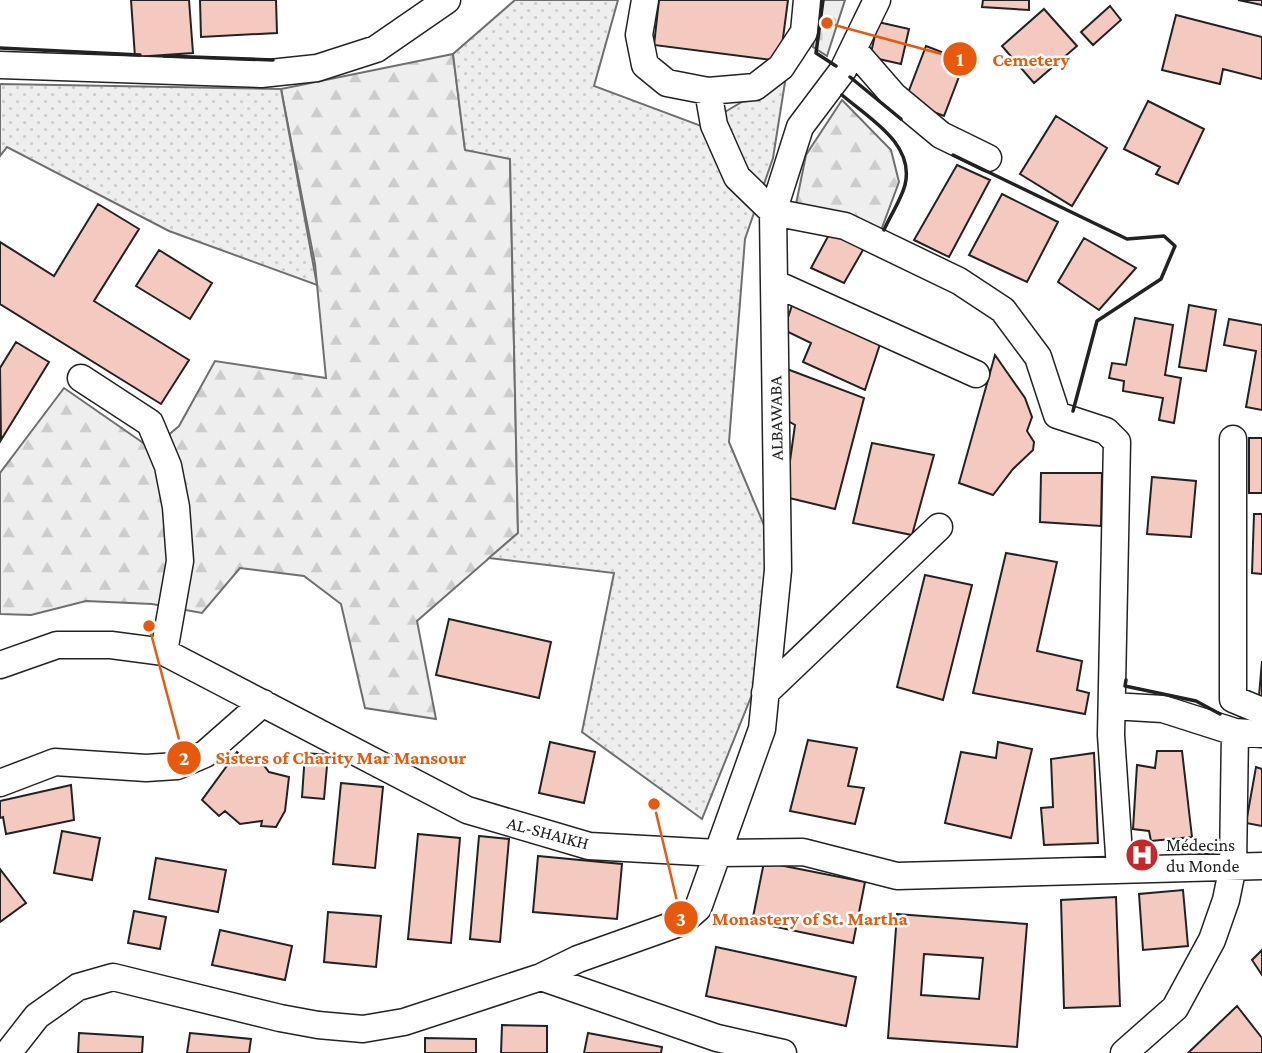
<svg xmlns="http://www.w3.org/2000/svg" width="1262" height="1053" font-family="'Crimson Pro',serif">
<defs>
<pattern id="forest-firs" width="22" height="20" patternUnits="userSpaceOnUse" patternTransform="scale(1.75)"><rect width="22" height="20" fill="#eee"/><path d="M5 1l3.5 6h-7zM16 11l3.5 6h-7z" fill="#ccc"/></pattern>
<pattern id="cemetery-stones" width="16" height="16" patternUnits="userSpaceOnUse" patternTransform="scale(1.75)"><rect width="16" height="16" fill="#eee"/><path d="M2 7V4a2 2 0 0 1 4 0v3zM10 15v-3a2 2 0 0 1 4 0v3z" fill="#ccc"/></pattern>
<pattern id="park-dots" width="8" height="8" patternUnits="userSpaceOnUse" patternTransform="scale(1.75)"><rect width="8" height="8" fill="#eee"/><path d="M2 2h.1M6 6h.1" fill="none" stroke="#ccc" stroke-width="1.8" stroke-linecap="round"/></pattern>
</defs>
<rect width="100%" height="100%" fill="#fff"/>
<path fill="url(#forest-firs)" stroke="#6f6f6f" stroke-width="2" d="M453 54 465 149 510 158 518 533 417 621 436 719 365 708 341 604 304 576 240 568 202 613 152 604 86 601 31 615 0 614V473L64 388 152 449 179 426 215 361 326 378 315 264 281 89Z
M842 100 891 150 899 182 880 233 794 214 806 155Z"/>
<path fill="url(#cemetery-stones)" stroke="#6f6f6f" stroke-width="2" d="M818 0H845L827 56 813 47Z"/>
<path fill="url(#park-dots)" stroke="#6f6f6f" stroke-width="2" d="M515 0H618L594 86 701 126 786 76 773 158 745 239 729 442 766 530 765 618 755 687 702 819 582 732 614 573 489 558 518 533 510 159 465 150 453 54Z
M0 84 281 89 317 285 169 231 7 147 0 156Z"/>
<path fill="#f3c9c0" stroke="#222" stroke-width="2" fill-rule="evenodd" d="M131 0H189L193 53 135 57Z
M200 0H276L277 33 201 37Z
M659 0H788L780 61 654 45Z
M983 0H1029V10L982 7Z
M1238 0H1262V5Z
M1110 6 1121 20 1093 45 1081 32Z
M1044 9 1077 46 1034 83 1002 46Z
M1176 15 1262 37V79L1223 69 1220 84 1162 70Z
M878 22 909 29 901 64 870 57Z
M926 46 965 61 944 116 905 101Z
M1148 101 1204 129 1178 184 1156 174 1160 167 1124 149Z
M1056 116 1107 148 1072 206 1020 174Z
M957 165 990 180 949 257 914 240Z
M1002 194 1058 222 1027 282 969 255Z
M98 204 139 229 94 301 189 360 161 404 0 304V242L54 276Z
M832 229 867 243 844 283 811 268Z
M1084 238 1136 268 1099 310 1058 282Z
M159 250 212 283 190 319 136 286Z
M794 299 882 338 865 390 803 362 811 343 784 330Z
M1189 305 1216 310 1206 371 1179 367Z
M1135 318 1173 325 1165 375 1181 378 1174 423 1159 420 1163 398 1123 391 1124 381 1109 378 1112 363 1126 365Z
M1229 319 1262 325V410L1246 407 1256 351 1224 345Z
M16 342 49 362 1 440 0 368Z
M995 355 1025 398 1032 417 1027 431 1034 442 1033 450 1013 469 993 495 959 483Z
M779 366 864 398 835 509 785 497 795 425 772 412Z
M1249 438H1262V493H1249Z
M872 443 934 455 912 535 853 523Z
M1041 473H1102L1101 526 1040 522Z
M1152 477 1196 481 1191 537 1147 534Z
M1254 514H1262V574L1252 573Z
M1006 553 1057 562 1037 651 1082 661 1077 690 1089 693 1085 714 973 693Z
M925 575 972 585 943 700 897 687Z
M449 619 551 642 539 698 436 675Z
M1262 661V697L1259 696Z
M808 740 857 748 848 786 864 788 855 824 790 811Z
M550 742 595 752 584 803 539 793Z
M998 742 1032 749 1011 838 945 823 961 752 996 758Z
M1157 751H1182L1192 837 1151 841 1149 831 1133 829 1137 765 1155 768Z
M237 752 251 764 259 759 269 772 289 777 285 811 276 827 261 826 262 821 240 824 225 811 219 816 202 800Z
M305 753 328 755 324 799 302 797Z
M1094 753 1098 843 1044 845 1041 808 1053 807 1051 759Z
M1256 767 1262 769V826L1246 823Z
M341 783 383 787 375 868 333 864Z
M71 785 74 820 6 834 3 817 0 818V801Z
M62 831 100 838 92 880 54 873Z
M418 834 460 838 451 943 408 939Z
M479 836 509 839 500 942 470 939Z
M538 856 622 864 617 919 533 912Z
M156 858 226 870 218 912 149 899Z
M764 862 865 882 853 943 752 922Z
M0 869 26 903 0 922Z
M1183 890 1188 946 1143 950 1139 894Z
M1116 897 1120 1006 1064 1008 1061 900Z
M134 911 166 917 160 949 128 943Z
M328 912 381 916 376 967 324 962Z
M897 914 1027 924 1017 1047 888 1038ZM924 954 983 958 979 999 921 995Z
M220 930 292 946 285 980 212 965Z
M716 947 856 977 846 1026 706 996Z
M1262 950V975L1252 960Z
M1237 1006 1262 1038V1053H1188Z
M502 1025 547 1026V1053H501Z
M79 1033 143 1037 142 1053H78Z
M190 1033 251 1039 249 1053H187Z
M588 1033 662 1047 661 1053H584Z
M425 1038 476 1039V1053H425Z"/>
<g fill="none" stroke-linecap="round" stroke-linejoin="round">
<defs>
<path id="minor" d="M645 0 639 35 645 65 667 83 708 91 755 87 781 67 804 32 807 0
M854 50 894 96 941 135 988 158
M0 65 261 74 317 68 376 49 447 0
M708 91 714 125 737 177 773 212 845 226 959 281 1003 310 1038 357 1057 415 1106 431 1117 442 1111 735 1120 869
M774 283 976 374
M81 378 150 423 168 466 176 507 180 561 164 652
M1233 439V699L1262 711
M0 665 57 645H111L164 652 467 810 589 846 717 853 803 852 897 876 1262 866
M765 693 939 527
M1112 706 1163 709 1235 732 1262 734
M0 783 55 762 146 768 177 766 205 754 263 703
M541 977 717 1038 783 1053
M8 1053 37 1016 78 987 113 977 280 1018 318 1025 363 1029 404 1022 541 977 578 959 682 922 698 908 762 729 778 570 773 212 800 127 843 70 877 0
M1124 1053 1175 1008 1212 940 1226 900 1233 866 1235 732"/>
</defs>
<use href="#minor" stroke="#222" stroke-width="29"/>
<use href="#minor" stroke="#fff" stroke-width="26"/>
<path stroke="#222" stroke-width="3.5" d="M823 0 816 53 836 66
M0 48 140 55
M164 56 273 60
M850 77 901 119
M842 95C870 119 915 144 905 185 901 200 890 216 884 230
M953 155 1127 239 1164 236 1175 246 1161 279 1097 321 1073 411
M1126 680 1125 686 1196 701 1220 714"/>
</g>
<defs>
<symbol id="hospital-disc" viewBox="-11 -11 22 22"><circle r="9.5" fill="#c62828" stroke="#fff"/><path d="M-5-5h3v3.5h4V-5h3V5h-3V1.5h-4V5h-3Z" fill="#fff"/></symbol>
</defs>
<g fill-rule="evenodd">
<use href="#hospital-disc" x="1123" y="836" width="38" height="38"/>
</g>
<g text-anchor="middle" stroke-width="5" stroke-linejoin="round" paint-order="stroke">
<g font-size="18" fill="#222" stroke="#fff">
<text transform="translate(776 418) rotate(-91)" y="6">ALBAWABA</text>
<text transform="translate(548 833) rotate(15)" y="6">AL-SHAIKH</text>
</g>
<g font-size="18" fill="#222" stroke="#fff" text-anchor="start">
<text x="1166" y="851">Médecins<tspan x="1166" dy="21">du Monde</tspan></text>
</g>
</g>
<path fill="none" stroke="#e8590c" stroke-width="2.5" d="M827 23L960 59M149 626L184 758M654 804L681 918"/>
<g fill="#e8590c" stroke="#fff" stroke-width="2.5">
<circle cx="827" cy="23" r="7"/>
<circle cx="149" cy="626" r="7"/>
<circle cx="654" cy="804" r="7"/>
<circle cx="960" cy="59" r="18"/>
<circle cx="184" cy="758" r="18"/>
<circle cx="681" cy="918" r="18"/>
</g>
<g font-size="21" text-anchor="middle" font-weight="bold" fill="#fff">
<text x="960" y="66">1</text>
<text x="184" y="765">2</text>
<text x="681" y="926">3</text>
</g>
<g font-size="19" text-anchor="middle" font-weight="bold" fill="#e8590c" stroke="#fff" stroke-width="5" stroke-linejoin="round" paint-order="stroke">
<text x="1031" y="66">Cemetery</text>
<text x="341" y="764">Sisters of Charity Mar Mansour</text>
<text x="810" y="925">Monastery of St. Martha</text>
</g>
</svg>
